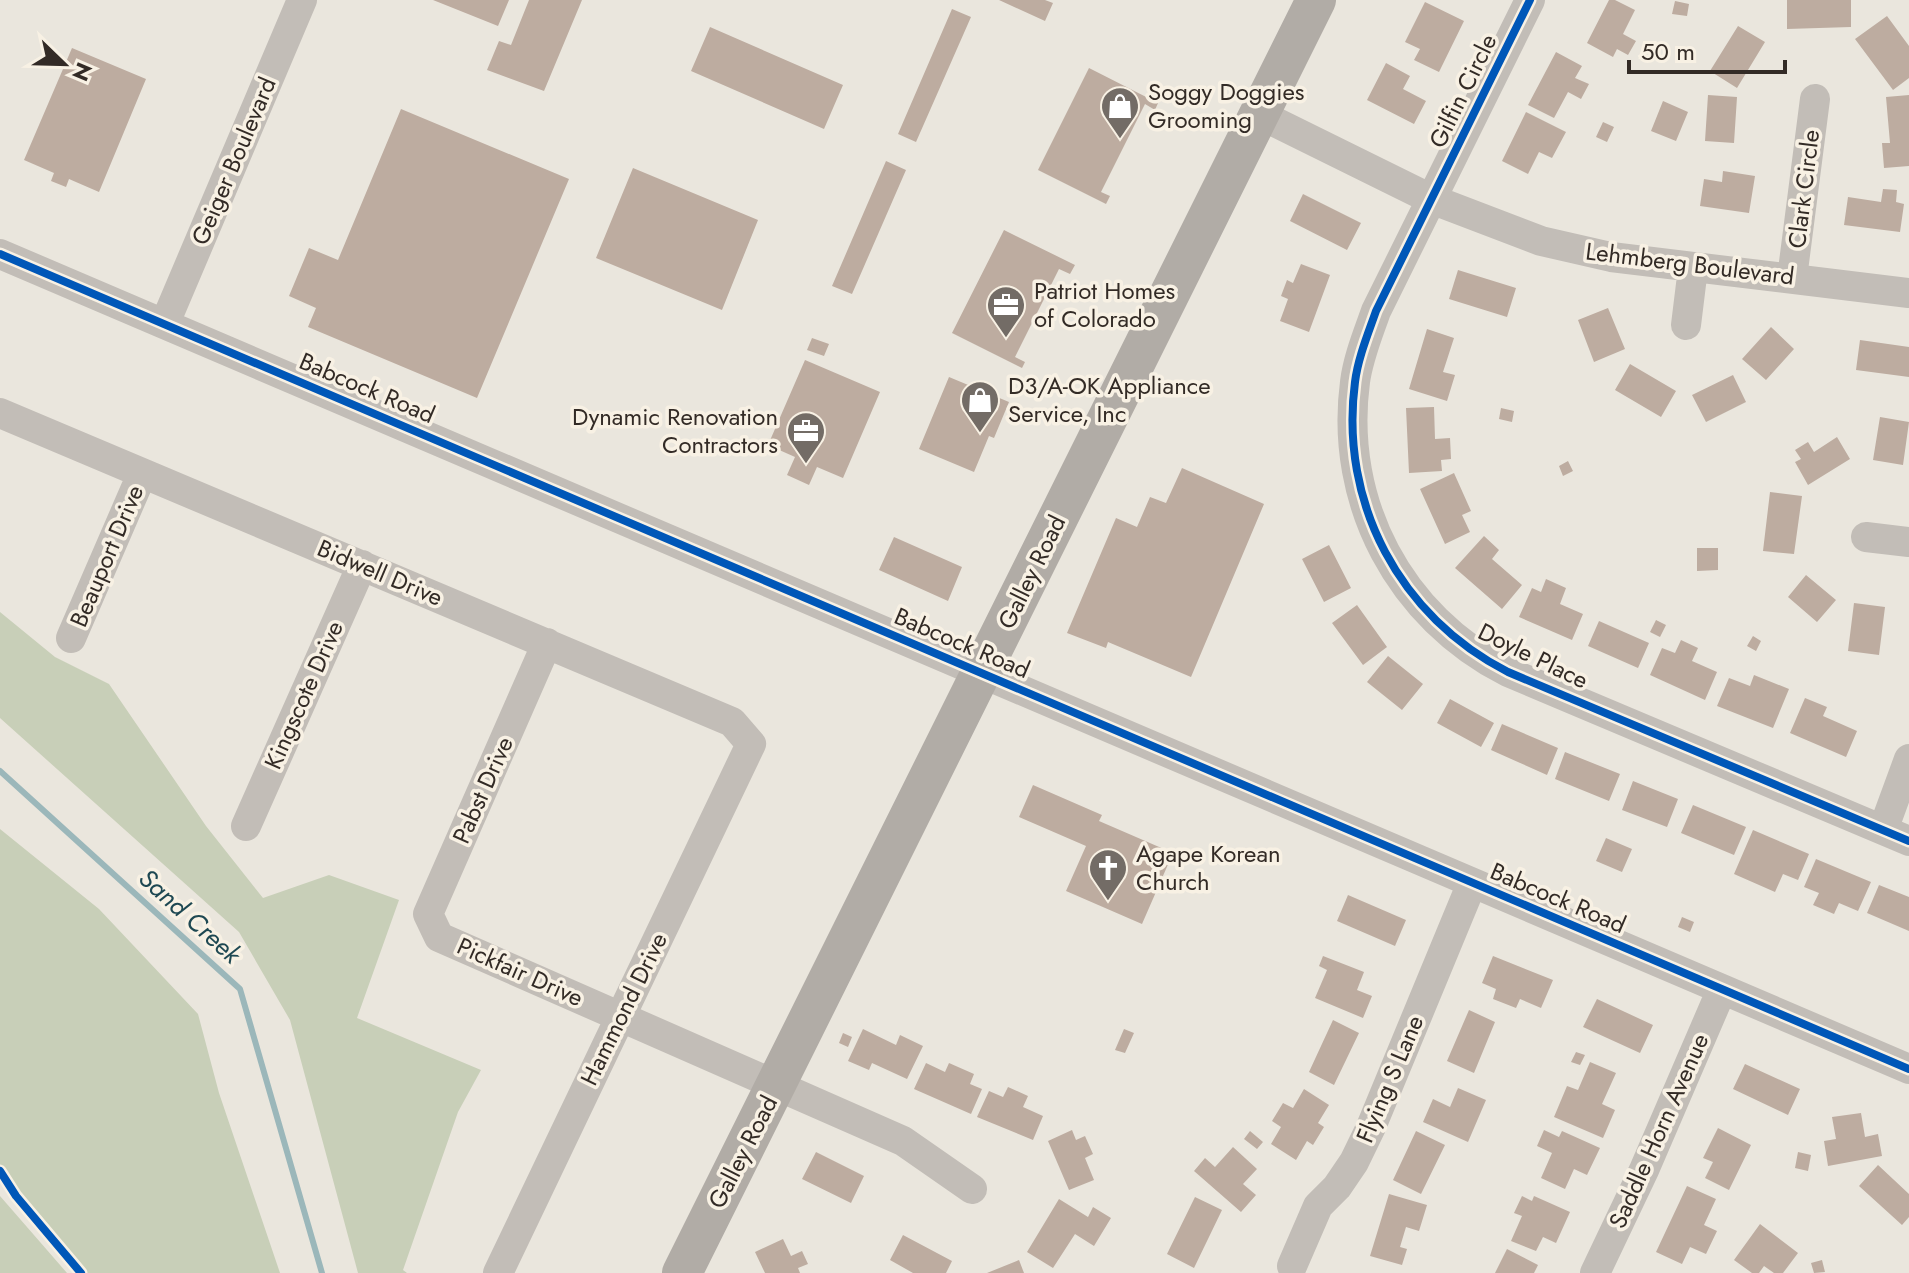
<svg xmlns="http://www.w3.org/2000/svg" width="1909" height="1273" font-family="Jost,sans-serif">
<rect width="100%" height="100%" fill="#eae6dd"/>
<path fill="#c8cfb8" d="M0 612 55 657 109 684 206 826 263 898 329 875 399 900 357 1018 481 1070 458 1112 403 1270 407 1273H358L290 1020 239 932 0 718Z
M0 829 99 909 198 1014 219 1093 280 1273H81L0 1169Z
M0 1196 67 1273H0Z"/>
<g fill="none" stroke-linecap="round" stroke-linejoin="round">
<path stroke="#9bb7ba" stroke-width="6" d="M0 771 240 989 322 1273"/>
</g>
<path fill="#bdaca0" d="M433 0H509L498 26Z
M529 0H582L544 91 487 70 499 41 511 45Z
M999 0H1045L1053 3 1045 21Z
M1609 0H1615L1635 10 1623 34 1636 41 1628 55 1617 49 1613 57 1587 43Z
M1787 0H1851V27L1787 29Z
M1675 1 1689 4 1687 16 1672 14Z
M1425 2 1464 21 1439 72 1414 60 1420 49 1405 42Z
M952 9 971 17 916 142 898 134Z
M1887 16 1909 46V78L1893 90 1855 39Z
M1738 26 1765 42 1737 88 1710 71Z
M710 27 843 85 824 129 691 71Z
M72 48 146 79 99 192 69 179 66 187 51 181 54 173 24 160Z
M1556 52 1582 66 1575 78 1589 84 1581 99 1568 92 1554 118 1528 105Z
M1386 63 1410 76 1403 89 1426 101 1414 124 1367 100Z
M1089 68 1158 103 1155 110 1145 104 1101 192 1110 196 1106 204 1038 170Z
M1708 95 1737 97 1734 143 1705 141Z
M1909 95V166L1884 168 1882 143H1890L1886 97Z
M1663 101 1688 112 1676 141 1651 131Z
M401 109 569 179 477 398 308 327 316 308 289 296 309 248 338 260Z
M1526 112 1566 132 1552 158 1539 152 1528 174 1502 161Z
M1603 122 1614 127 1607 142 1596 137Z
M886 161 906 170 852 294 832 286Z
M633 168 758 220 722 310 596 258Z
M1723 171 1755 176 1749 213 1700 206 1704 179 1722 182Z
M1883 189 1897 190 1896 202 1904 204 1900 232 1844 225 1848 197 1881 202Z
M1303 194 1361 223 1347 250 1290 221Z
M1004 230 1075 265 1070 274 1059 269 1015 357 1025 362 1022 368 952 333Z
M1301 264 1330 275 1309 332 1280 321 1288 299 1281 296 1287 280 1293 283Z
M1458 270 1516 288 1507 317 1449 299Z
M1608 308 1625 349 1594 362 1578 320Z
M1771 327 1794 349 1766 380 1742 359Z
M1427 329 1454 338 1443 372 1455 375 1447 401 1409 389Z
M812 338 829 344 824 356 807 350Z
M1860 340 1909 347V377L1856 370Z
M805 360 880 392 843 478 817 467 809 485 787 475 795 457 768 445Z
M1630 364 1676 391 1661 417 1615 390Z
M1733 375 1746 402 1706 422 1692 395Z
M949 377 1009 402 994 438 989 436 974 472 919 449Z
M1434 407 1435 439 1450 438 1451 459 1441 460 1442 471 1409 473 1406 408Z
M1501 408 1514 411 1512 422 1499 419Z
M1880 417 1909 422 1903 465 1873 460Z
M1837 437 1850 459 1808 485 1795 462 1801 459 1795 450 1808 442 1814 452Z
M1568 461 1573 471 1563 476 1559 466Z
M1182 468 1264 504 1191 677 1108 642 1106 648 1067 633 1116 518 1137 527 1150 497 1166 503Z
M1454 473 1471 511 1462 515 1470 532 1445 544 1420 489Z
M1770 492 1802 496 1794 554 1763 551Z
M1484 536 1499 550 1492 559 1522 585 1502 609 1455 568Z
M894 537 962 567 948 601 879 570Z
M1329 545 1351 588 1324 602 1302 559Z
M1697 548H1718V570L1697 571Z
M1806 575 1836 600 1817 622 1788 597Z
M1546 579 1566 588 1560 604 1583 614 1572 640 1519 617 1532 588 1541 592Z
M1854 603 1885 607 1879 655 1848 651Z
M1357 605 1387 647 1363 665 1332 623Z
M1656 620 1666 625 1660 637 1650 632Z
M1599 621 1649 643 1638 668 1588 646Z
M1753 636 1761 641 1756 651 1747 646Z
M1681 640 1698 648 1692 661 1717 672 1705 700 1650 675 1662 648 1675 653Z
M1388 656 1423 684 1402 710 1367 682Z
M1754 675 1789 689 1773 728 1717 706 1729 678 1750 686Z
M1805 698 1827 707 1823 716 1857 731 1846 757 1790 733Z
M1450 699 1494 723 1481 747 1437 723Z
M1502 724 1558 748 1547 775 1491 750Z
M1565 752 1620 774 1609 801 1555 779Z
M1633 781 1678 799 1667 827 1622 810Z
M1033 785 1102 815 1099 821 1173 853 1142 924 1066 891 1086 846 1019 817Z
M1693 805 1746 827 1734 855 1681 833Z
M1753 830 1809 854 1798 880 1783 874 1775 892 1734 874Z
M1606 838 1632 849 1622 872 1596 861Z
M1816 859 1871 882 1858 911 1839 903 1834 914 1813 905 1819 893 1804 887Z
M1879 885 1909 897V931L1867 913Z
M1348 895 1406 920 1395 946 1337 921Z
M1682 917 1694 922 1690 932 1678 927Z
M1323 956 1364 972 1357 990 1372 996 1363 1018 1315 998 1327 970 1319 966Z
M1493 956 1553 980 1541 1008 1520 999 1516 1008 1493 999 1496 989 1482 983Z
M1597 999 1653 1025 1640 1053 1583 1027Z
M1469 1010 1495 1022 1474 1073 1447 1061Z
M1333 1020 1359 1033 1334 1085 1309 1072Z
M863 1029 896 1045 900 1035 923 1046 907 1079 872 1063 869 1070 848 1061Z
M1124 1029 1134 1033 1125 1053 1115 1050Z
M843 1033 852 1037 848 1047 839 1043Z
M1576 1052 1585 1055 1580 1065 1571 1062Z
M1590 1062 1616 1073 1602 1104 1615 1110 1603 1138 1554 1117 1567 1086 1578 1090Z
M926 1063 945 1072 949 1063 974 1074 970 1084 982 1089 971 1114 914 1089Z
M1745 1064 1800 1089 1788 1115 1733 1089Z
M1008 1087 1028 1096 1023 1107 1043 1116 1033 1140 977 1117 989 1091 1003 1097Z
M1458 1088 1486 1100 1468 1142 1423 1122 1433 1099 1450 1107Z
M1304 1089 1329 1105 1318 1123 1324 1127 1313 1145 1307 1141 1296 1160 1271 1144 1281 1127 1272 1121 1283 1103 1293 1108Z
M1861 1113 1865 1137 1878 1134 1882 1156 1828 1166 1824 1141 1836 1139 1832 1117Z
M1718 1128 1751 1145 1729 1190 1705 1178 1713 1162 1703 1158Z
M1072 1130 1076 1140 1085 1136 1093 1154 1085 1158 1094 1180 1069 1190 1048 1141Z
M1544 1130 1559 1137 1562 1131 1600 1148 1587 1175 1574 1169 1565 1189 1541 1178 1552 1153 1537 1146Z
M1250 1131 1263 1142 1257 1149 1244 1139Z
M1416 1131 1445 1145 1421 1194 1393 1180Z
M1233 1147 1257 1169 1243 1184 1256 1195 1241 1212 1194 1171 1205 1158 1215 1167Z
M816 1152 864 1176 851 1203 802 1179Z
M1798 1152 1811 1155 1808 1171 1795 1168Z
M1878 1165 1909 1194V1217L1902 1225 1859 1186Z
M1687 1186 1716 1199 1704 1225 1717 1231 1706 1254 1690 1247 1682 1264 1656 1252Z
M1389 1194 1427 1205 1419 1231 1406 1227 1400 1247 1407 1249 1402 1265 1370 1256Z
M1522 1196 1532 1201 1534 1196 1570 1212 1556 1243 1543 1237 1536 1251 1511 1241 1522 1216 1514 1213Z
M1195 1197 1222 1210 1194 1268 1167 1254Z
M1059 1199 1088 1217 1093 1207 1111 1218 1094 1246 1075 1234 1053 1268 1027 1252Z
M1760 1224 1798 1253 1783 1273H1774L1764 1266 1759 1273H1752L1734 1260Z
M903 1235 952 1261 946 1273H913L890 1260Z
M783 1239 791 1256 802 1251 808 1264 798 1268 800 1273H765L755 1252Z
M1507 1249 1538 1265 1534 1273H1495Z
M1019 1260 1024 1273H987Z
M1822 1260 1825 1272 1814 1273 1811 1263Z"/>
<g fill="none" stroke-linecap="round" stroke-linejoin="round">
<path stroke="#c2bdb7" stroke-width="30" d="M1530 0 1376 311C1368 334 1358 358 1355 382 1339 503 1400 617 1508 672L1909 841
M1259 114 1431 199 1541 241 1611 257 1909 293
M0 254 1909 1069
M1792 278 1815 99
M165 323 302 0
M1686 325 1693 268
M0 413 732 722 751 744 498 1273
M1866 537 1909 542
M71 638 142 474
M547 643 428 914 439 937 903 1141 972 1189
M246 826 362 565
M1883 830 1909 759
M1292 1266 1318 1206 1337 1187 1354 1162 1371 1127 1472 883
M1595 1273 1644 1170 1722 989"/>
<path stroke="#b1aca6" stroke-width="40" d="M682 1273 1316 0"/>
<defs>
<path id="cycleway" d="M1530 0 1376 311C1368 334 1358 358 1355 382 1339 503 1400 617 1508 672L1909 841
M0 254 1909 1069
M0 1171 16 1196 81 1273"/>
</defs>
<use href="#cycleway" stroke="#f8f1e4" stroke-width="13"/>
<use href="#cycleway" stroke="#0057b8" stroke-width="8"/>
</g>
<defs>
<symbol id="shop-pin" viewBox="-11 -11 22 30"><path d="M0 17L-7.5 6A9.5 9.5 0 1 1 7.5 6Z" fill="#736c66" stroke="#f8f1e4"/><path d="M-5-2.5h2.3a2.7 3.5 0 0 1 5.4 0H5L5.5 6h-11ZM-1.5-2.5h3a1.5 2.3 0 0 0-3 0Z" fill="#fff"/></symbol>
<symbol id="office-pin" viewBox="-11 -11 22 30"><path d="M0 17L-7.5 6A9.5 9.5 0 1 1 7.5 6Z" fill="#736c66" stroke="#f8f1e4"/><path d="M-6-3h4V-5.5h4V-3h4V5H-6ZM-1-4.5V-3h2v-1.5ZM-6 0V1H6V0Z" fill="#fff"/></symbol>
<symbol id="church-pin" viewBox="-11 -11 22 30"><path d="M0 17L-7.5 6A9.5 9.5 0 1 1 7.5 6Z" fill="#736c66" stroke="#f8f1e4"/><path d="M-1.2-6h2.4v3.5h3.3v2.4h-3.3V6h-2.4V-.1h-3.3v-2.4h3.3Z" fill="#fff"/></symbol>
</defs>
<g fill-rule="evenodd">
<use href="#shop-pin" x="1098" y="84" width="44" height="60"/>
<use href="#office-pin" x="984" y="283" width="44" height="60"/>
<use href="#shop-pin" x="958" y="378" width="44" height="60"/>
<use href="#office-pin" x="784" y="409" width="44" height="60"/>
<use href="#church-pin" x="1086" y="846" width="44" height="60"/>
</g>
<g text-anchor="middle" stroke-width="7" stroke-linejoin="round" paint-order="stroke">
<g font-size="24" fill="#332b26" stroke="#f8f1e4">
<text transform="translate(1463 91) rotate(-64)" y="8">Gilfin Circle</text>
<text transform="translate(234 161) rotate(-67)" y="8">Geiger Boulevard</text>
<text transform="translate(1804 189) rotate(-83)" y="8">Clark Circle</text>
<text transform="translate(1690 264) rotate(7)" y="8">Lehmberg Boulevard</text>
<text transform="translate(367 388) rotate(23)" y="8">Babcock Road</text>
<text transform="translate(107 556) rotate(-67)" y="8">Beauport Drive</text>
<text transform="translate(1032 572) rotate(-64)" y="8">Galley Road</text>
<text transform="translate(380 573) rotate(23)" y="8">Bidwell Drive</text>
<text transform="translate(962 643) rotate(23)" y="8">Babcock Road</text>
<text transform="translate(1533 656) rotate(26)" y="8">Doyle Place</text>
<text transform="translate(304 695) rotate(-66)" y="8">Kingscote Drive</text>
<text transform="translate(483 790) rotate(-66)" y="8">Pabst Drive</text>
<text transform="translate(1558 898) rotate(23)" y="8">Babcock Road</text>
<text transform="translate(520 972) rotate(24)" y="8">Pickfair Drive</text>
<text transform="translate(624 1009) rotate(-64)" y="8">Hammond Drive</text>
<text transform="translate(1390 1079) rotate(-67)" y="8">Flying S Lane</text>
<text transform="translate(1659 1131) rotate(-66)" y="8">Saddle Horn Avenue</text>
<text transform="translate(743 1152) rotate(-63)" y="8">Galley Road</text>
</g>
<g font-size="24" fill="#332b26" stroke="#f8f1e4" text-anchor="start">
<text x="1148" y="100">Soggy Doggies<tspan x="1148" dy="28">Grooming</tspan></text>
<text x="1034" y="299">Patriot Homes<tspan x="1034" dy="28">of Colorado</tspan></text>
<text x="1008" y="394">D3/A-OK Appliance<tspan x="1008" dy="28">Service, Inc</tspan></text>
<text x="778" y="425" text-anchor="end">Dynamic Renovation<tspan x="778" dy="28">Contractors</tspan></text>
<text x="1136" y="862">Agape Korean<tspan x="1136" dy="28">Church</tspan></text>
</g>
<g font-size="26" font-style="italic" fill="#1e4852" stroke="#f8f1e4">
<text transform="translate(190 916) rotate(42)" y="9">Sand Creek</text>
</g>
</g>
<g transform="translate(64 64) rotate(113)" stroke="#f8f1e4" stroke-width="6" paint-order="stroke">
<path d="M0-6L14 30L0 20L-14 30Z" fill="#332b26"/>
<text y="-12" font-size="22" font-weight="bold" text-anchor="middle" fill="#332b26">N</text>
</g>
<path d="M1629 60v12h156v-12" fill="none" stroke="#332b26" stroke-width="4"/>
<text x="1641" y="60" font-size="24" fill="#332b26" stroke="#f8f1e4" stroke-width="6" paint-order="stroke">50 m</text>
</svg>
